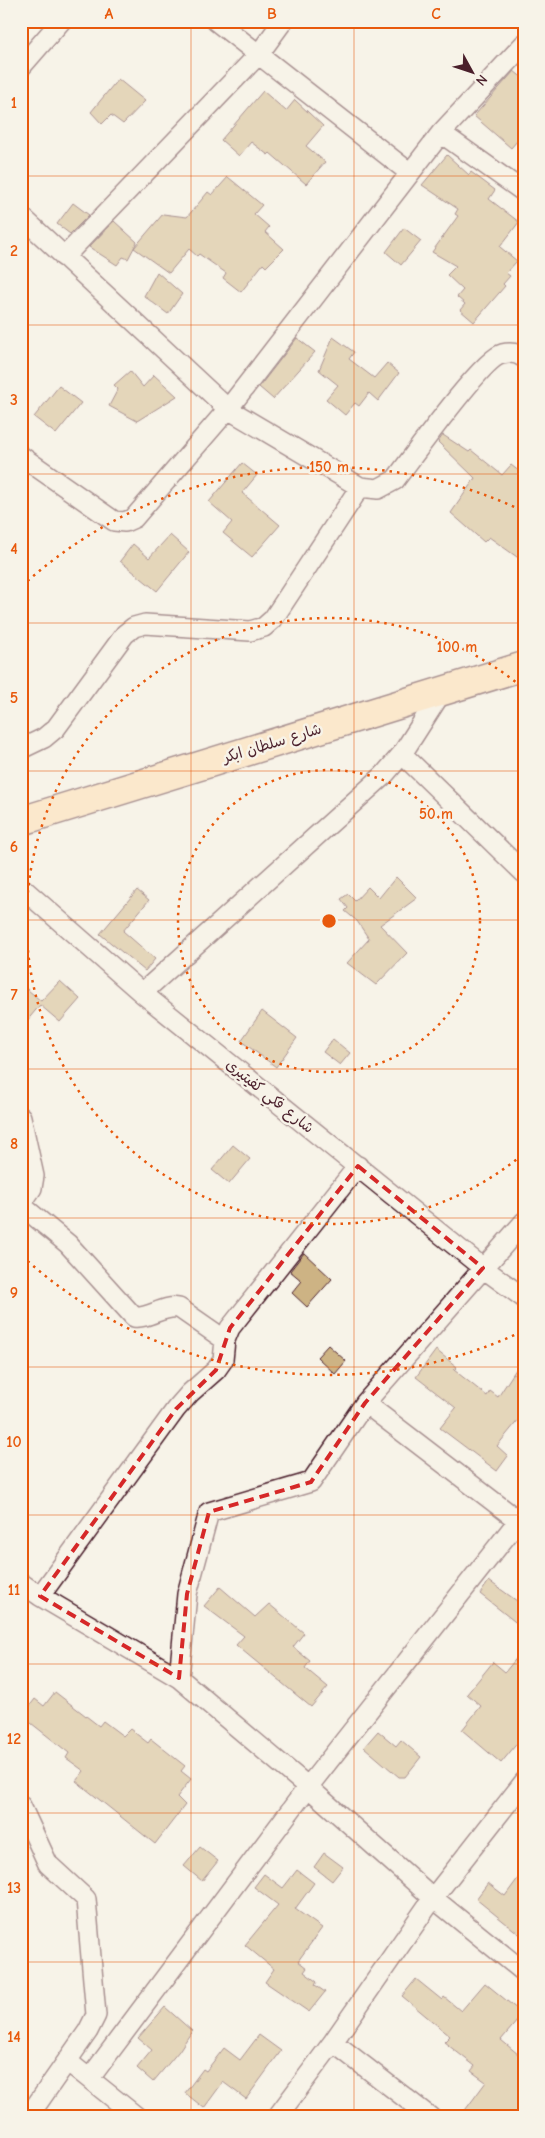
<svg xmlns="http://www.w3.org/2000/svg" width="545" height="2138" font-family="'Comic Neue','Playpen Sans Arabic',sans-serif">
<rect width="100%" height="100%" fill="#f7f3e8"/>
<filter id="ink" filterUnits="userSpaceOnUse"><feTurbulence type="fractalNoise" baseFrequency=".02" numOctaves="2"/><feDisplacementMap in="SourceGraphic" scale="10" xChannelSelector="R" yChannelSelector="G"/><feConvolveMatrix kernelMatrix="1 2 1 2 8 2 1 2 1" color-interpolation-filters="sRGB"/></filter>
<g filter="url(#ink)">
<path fill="#cdb384" stroke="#4a1f2b" d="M514 71 524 79V133L511 148 474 116Z
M118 79 145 101 123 124 111 115 102 124 91 112Z
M263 91 286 111 295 100 323 126 306 146 325 162 306 184 270 153 268 155 251 142 239 156 221 140Z
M447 155 469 175 471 172 495 190 489 199 519 222 500 247 517 261 506 273 510 276 503 284 505 286 474 322 460 310 465 304 457 297 463 290 447 275 456 266 432 252 458 216 455 214 458 209 422 185Z
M228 177 262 205 254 214 269 227 265 232 284 249 266 267 263 264 241 292 223 278 226 273 199 254 197 256 189 249 169 273 134 248 163 214 187 217 208 192 212 195Z
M73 203 89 215 70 234 57 224Z
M114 221 137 242 128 259 123 257 117 265 89 247Z
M404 228 421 241 401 265 386 252Z
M157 272 182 294 168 314 144 296Z
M333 337 354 352 349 359 374 378 387 363 399 373 378 401 369 393 359 406 355 403 345 415 326 399 338 385 319 370Z
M297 338 315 352 273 399 259 387Z
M130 371 143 387 154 375 177 396 137 421 109 406 118 389 114 385Z
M59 386 81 403 56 434 34 417Z
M443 435 469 452 471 450 502 475 511 465 524 475V562L489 537 484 542 451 513 475 478 438 442Z
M242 463 257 475 242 493 280 525 252 557 223 533 232 522 209 502Z
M170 535 189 552 157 591 120 561 133 544 149 558Z
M396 877 417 898 380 925 407 953 376 985 347 963 369 939 357 921 345 911 348 908 341 899 348 894 355 901 368 887 379 898Z
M137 890 149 900 123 931 155 959 145 971 100 934Z
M60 981 80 999 60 1022 40 1005 21 1028V984L41 1001Z
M262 1011 297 1038 276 1067 241 1041Z
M333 1039 350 1053 340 1065 323 1052Z
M233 1145 250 1159 229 1184 212 1170Z
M304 1253 332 1279 307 1307 292 1293 302 1281 290 1271Z
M328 1345 346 1361 335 1374 317 1357Z
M436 1350 457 1367 454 1370 487 1396 490 1391 498 1397 524 1357V1413L497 1446 508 1456 497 1471 440 1428 456 1408 416 1377Z
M489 1581 524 1606V1629L480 1594Z
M220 1587 255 1617 269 1604 304 1633 293 1647 310 1661 305 1668 328 1687 311 1707 236 1645 244 1636 204 1606Z
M524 1649V1735L501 1763 462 1730 481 1706 467 1694 493 1662 505 1672Z
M55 1692 99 1726 103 1721 123 1736 130 1729 148 1743 151 1739 185 1766 181 1771 191 1779 177 1797 185 1805 155 1844 76 1781 84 1771 66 1758 69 1753 22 1716 35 1699 44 1706Z
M378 1731 396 1746 401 1740 421 1757 405 1777H399L364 1747Z
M200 1847 218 1861 202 1881 184 1866Z
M324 1853 343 1867 332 1881 314 1867Z
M297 1870 314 1883 295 1909 322 1928 298 1961 307 1968 304 1972 317 1982 315 1985 325 1992 309 2012 265 1982 274 1969 245 1945 278 1905 254 1887 264 1874 283 1888Z
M524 1870V1938L476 1899 488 1883 505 1896Z
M416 1979 442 2000 444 1997 461 2011 485 1983 523 2014 501 2040 524 2059V2117H460L486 2082 471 2071 475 2066 444 2042 450 2036 402 1996Z
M165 2007 192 2031 179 2051 153 2082 137 2068 152 2050 138 2038Z
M259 2035 281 2051 246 2099 223 2082 204 2108 185 2093 203 2069 206 2071 224 2048 240 2060Z"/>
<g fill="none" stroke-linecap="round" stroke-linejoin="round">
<defs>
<path id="minor" d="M216 21 410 173
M21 67 61 21
M441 133 524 192
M21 216 228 409 360 487 378 489 395 480C411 459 483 358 502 354 510 352 518 353 524 358
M64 257 259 54 283 21
M21 456 114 521 125 522 134 518 228 409 441 133 524 44
M21 749 44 738 56 728 125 634 134 627 145 624 250 631 264 627 273 619 360 487
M402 754 524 873
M21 887 142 993 483 1268 524 1298
M142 993 384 775 402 754 443 690
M21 1117 34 1176 32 1188 21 1204
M21 1205 68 1244 134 1317C149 1319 163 1305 179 1308L225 1340
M365 1403 524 1525
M21 1583 40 1596 179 1678 308 1787 433 1898 524 1972
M40 1596 176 1409 190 1393 216 1370 223 1360 225 1340 230 1328 358 1166
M179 1678 187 1594 209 1512 311 1482 365 1403 524 1222
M21 1806 48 1864 86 1899 96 2015 88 2031 67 2061 137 2117
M333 2042 430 2117
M90 2078 308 1787 518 1521
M28 2117 67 2061
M277 2117 333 2042 433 1898 524 1782"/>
<path id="trunk" d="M21 821 524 666"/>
</defs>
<use href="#minor" stroke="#4a1f2b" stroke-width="22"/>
<use href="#trunk" stroke="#4a1f2b" stroke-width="31"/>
<use href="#minor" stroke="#f7f3e8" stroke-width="19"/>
<use href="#trunk" stroke="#fedbac" stroke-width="28"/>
</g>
</g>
<path d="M0 0H545V2138H0ZM358 1166 483 1268 365 1403 311 1482 209 1512 187 1594 179 1678 40 1596 176 1409 216 1370 230 1328Z" fill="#f7f3e8" fill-opacity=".55" fill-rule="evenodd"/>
<path fill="none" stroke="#d62828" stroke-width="4" stroke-dasharray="10 6" stroke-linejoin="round" d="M358 1166 483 1268 365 1403 311 1482 209 1512 187 1594 179 1678 40 1596 176 1409 216 1370 230 1328Z"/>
<path fill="none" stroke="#e8590c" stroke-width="1" stroke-opacity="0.55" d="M191 21V2117M354 21V2117M21 176H524M21 325H524M21 474H524M21 623H524M21 771H524M21 920H524M21 1069H524M21 1218H524M21 1367H524M21 1515H524M21 1664H524M21 1813H524M21 1962H524"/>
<g fill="none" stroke="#e8590c" stroke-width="2.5" stroke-dasharray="2.5 5">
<circle cx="329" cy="921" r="151"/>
<path d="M522 1155A303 303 0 1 1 522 687"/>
<path d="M521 1332A454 454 0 0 1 22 1256M22 586A454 454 0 0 1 521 510"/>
</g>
<g text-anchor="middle" stroke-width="5" stroke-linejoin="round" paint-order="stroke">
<g font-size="15" fill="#4a1f2b" stroke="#f7f3e8">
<text transform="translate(272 743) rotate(-17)" y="5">شارع سلطان ابكر</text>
<text transform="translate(270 1096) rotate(39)" y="5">شارع فكي كفيتيرى</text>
</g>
</g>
<circle cx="329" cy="921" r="8" fill="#e8590c" stroke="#f7f3e8" stroke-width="2.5"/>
<g font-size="15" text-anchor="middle" font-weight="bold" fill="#e8590c" stroke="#f7f3e8" stroke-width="5" stroke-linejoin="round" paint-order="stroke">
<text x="329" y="472">150 m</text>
<text x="457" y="652">100 m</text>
<text x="436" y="819">50 m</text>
</g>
<rect width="545" height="2138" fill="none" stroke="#f7f3e8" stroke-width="55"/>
<g transform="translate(472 72) rotate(130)" stroke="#f7f3e8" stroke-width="4" paint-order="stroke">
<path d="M0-4L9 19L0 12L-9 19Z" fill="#4a1f2b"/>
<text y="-8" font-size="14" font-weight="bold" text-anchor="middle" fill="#4a1f2b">N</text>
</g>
<rect x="28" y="28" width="490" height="2082" fill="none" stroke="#e8590c" stroke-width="2"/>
<g font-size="16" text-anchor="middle" font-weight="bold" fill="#e8590c">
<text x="109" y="19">A</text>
<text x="272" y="19">B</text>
<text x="436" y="19">C</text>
<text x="14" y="108">1</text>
<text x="14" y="256">2</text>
<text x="14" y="405">3</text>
<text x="14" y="554">4</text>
<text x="14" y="703">5</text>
<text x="14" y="852">6</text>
<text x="14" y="1000">7</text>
<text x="14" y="1149">8</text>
<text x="14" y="1298">9</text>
<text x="14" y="1447">10</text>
<text x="14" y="1595">11</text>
<text x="14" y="1744">12</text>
<text x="14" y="1893">13</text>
<text x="14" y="2042">14</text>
</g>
</svg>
